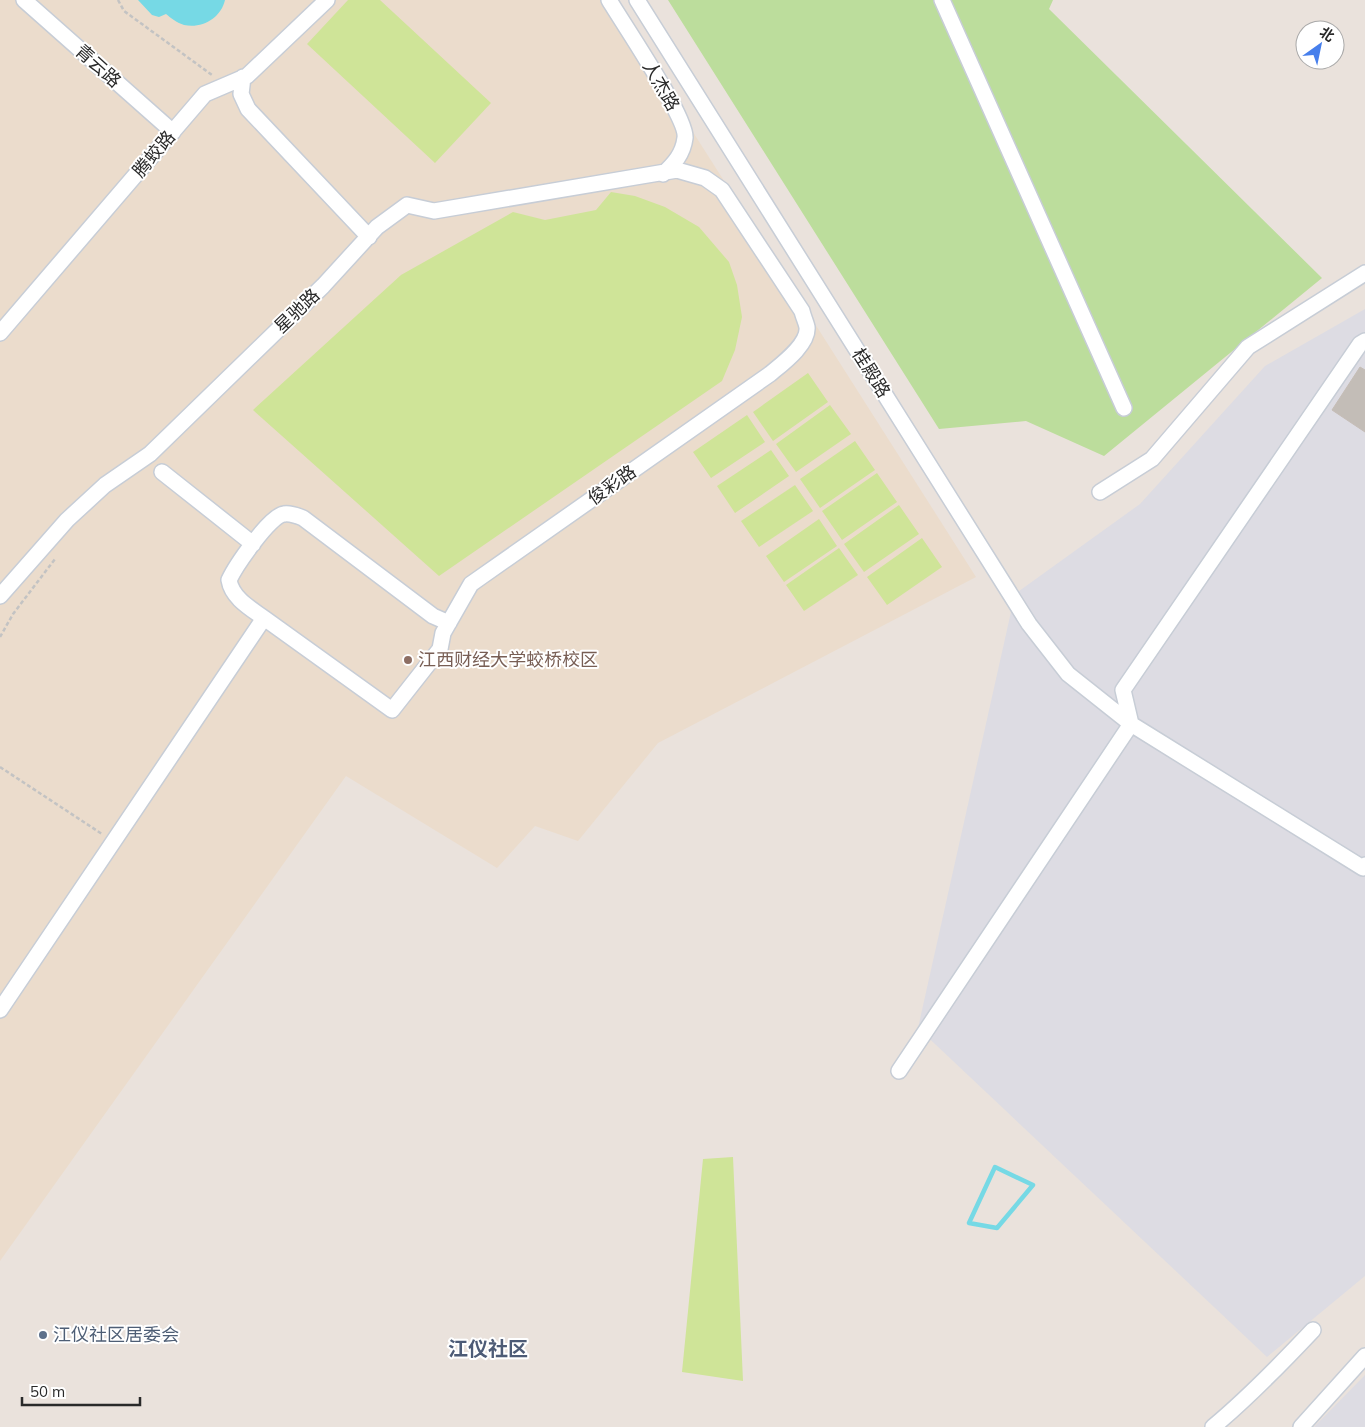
<svg xmlns="http://www.w3.org/2000/svg" width="1365" height="1427" font-family="Mulish,'Noto Sans SC',sans-serif">
<rect width="100%" height="100%" fill="#eae2dc"/>
<path fill="#dddce3" d="M1365 309V1276L1267 1357 918 1028 1015 594 1140 504 1265 366Z
M1365 1375V1427H1314Z"/>
<path fill="#ebdccc" d="M0 0H609L976 577 658 743 578 841 535 826 497 868 346 776 0 1261Z"/>
<path fill="#bcdd9c" d="M668 0H1053L1049 9 1322 278 1104 456 1026 421 939 429Z"/>
<path fill="#cfe498" d="M348 0H380L491 103 435 163 307 44Z
M611 192 635 196 665 207 699 227 729 262 737 285 742 317 735 350 722 381 439 576 253 410 401 275 513 212 545 220 596 210Z
M808 373 828 402 773 441 753 412Z
M830 405 851 434 796 472 776 444Z
M747 415 765 442 711 478 693 452Z
M855 441 875 470 820 508 800 479Z
M771 450 789 476 735 513 717 486Z
M877 473 897 502 842 540 822 511Z
M795 485 813 511 759 547 741 521Z
M899 505 919 534 864 572 844 544Z
M819 519 837 546 784 582 766 556Z
M922 538 942 567 887 605 867 577Z
M839 548 858 575 804 611 786 585Z
M733 1157 743 1381 682 1372 703 1159Z"/>
<path fill="#76d9e5" d="M138 0H225C221 18 202 29 184 25 177 23 171 18 166 14L159 17 152 15Z"/>
<g fill="none" stroke-linecap="round" stroke-linejoin="round">
<path stroke="#76d9e5" stroke-width="4.5" d="M995 1167 1033 1185 997 1228 969 1223Z"/>
</g>
<path fill="#c3bdb7" stroke="#c5bdb6" d="M1360 367 1365 370V432L1332 410Z"/>
<g fill="none" stroke-linecap="round" stroke-linejoin="round">
<defs>
<path id="minor" d="M24 0 173 132
M609 0C622 22 688 119 685 138 683 154 674 164 663 174
M637 0 1029 624 1068 674 1131 724 1363 868 1365 865
M942 0 1124 408
M243 77 241 94 248 109 369 237
M0 333 205 94 247 76 327 0
M162 472 253 544
M1100 492 1152 459 1248 347 1365 273
M0 596 67 520 105 485 150 454 323 286 377 227 407 205 434 211 677 170 705 178 722 190 802 311C803 316 806 322 807 327 809 344 782 364 770 374L471 584 443 633 440 649 392 710 264 618
M0 1010 264 618C250 608 232 598 229 580 235 567 270 515 284 514 290 513 298 516 303 518L433 616 449 623
M899 1071 1131 724 1123 690 1360 344 1365 341
M1213 1427C1249 1397 1281 1364 1313 1330
M1301 1427 1365 1356"/>
</defs>
<use href="#minor" stroke="#c7cdd6" stroke-width="18"/>
<path stroke="#c3c3c3" stroke-width="2.5" stroke-dasharray="4 2.5" stroke-linecap="butt" d="M118 0 124 11 212 75
M0 637 13 614 55 559
M0 767 102 834"/>
<use href="#minor" stroke="#fff" stroke-width="15"/>
</g>
<circle fill="#8d6e63" stroke="#fff" stroke-width="2" cx="408" cy="660" r="5"/>
<circle fill="#5c6f8a" stroke="#fff" stroke-width="2" cx="43" cy="1335" r="5"/>
<g text-anchor="middle" stroke-width="4" stroke-linejoin="round" paint-order="stroke">
<g font-size="18" fill="#292929" stroke="#fff">
<text transform="translate(98 66) rotate(42)" y="6">青云路</text>
<text transform="translate(661 86) rotate(60)" y="6">人杰路</text>
<text transform="translate(154 154) rotate(-50)" y="6">腾蛟路</text>
<text transform="translate(297 311) rotate(-44)" y="6">星驰路</text>
<text transform="translate(871 373) rotate(58)" y="6">桂殿路</text>
<text transform="translate(612 485) rotate(-35)" y="6">俊彩路</text>
</g>
<g font-size="18" fill="#785e54" stroke="#fff" text-anchor="start">
<text x="418" y="666">江西财经大学蛟桥校区</text>
</g>
<g font-size="18" fill="#4e5e75" stroke="#fff" text-anchor="start">
<text x="53" y="1341">江仪社区居委会</text>
</g>
<g font-size="20" font-weight="bold" fill="#4d5b76" stroke="#fff">
<text x="488" y="1356">江仪社区</text>
</g>
</g>
<g transform="translate(1320 45) rotate(33)"><circle r="24" fill="#ffffff" stroke="#a9a9a9"/>
<path d="M0-4L9 19L0 12L-9 19Z" fill="#477fec"/>
<text y="-8" font-size="14" font-weight="bold" text-anchor="middle" fill="#292929">北</text>
</g>
<path d="M22 1397v8h118v-8" fill="none" stroke="#292929" stroke-width="2.5"/>
<text x="30" y="1397" font-size="15" fill="#292929" stroke="#ffffff" stroke-width="4" paint-order="stroke">50 m</text>
</svg>
